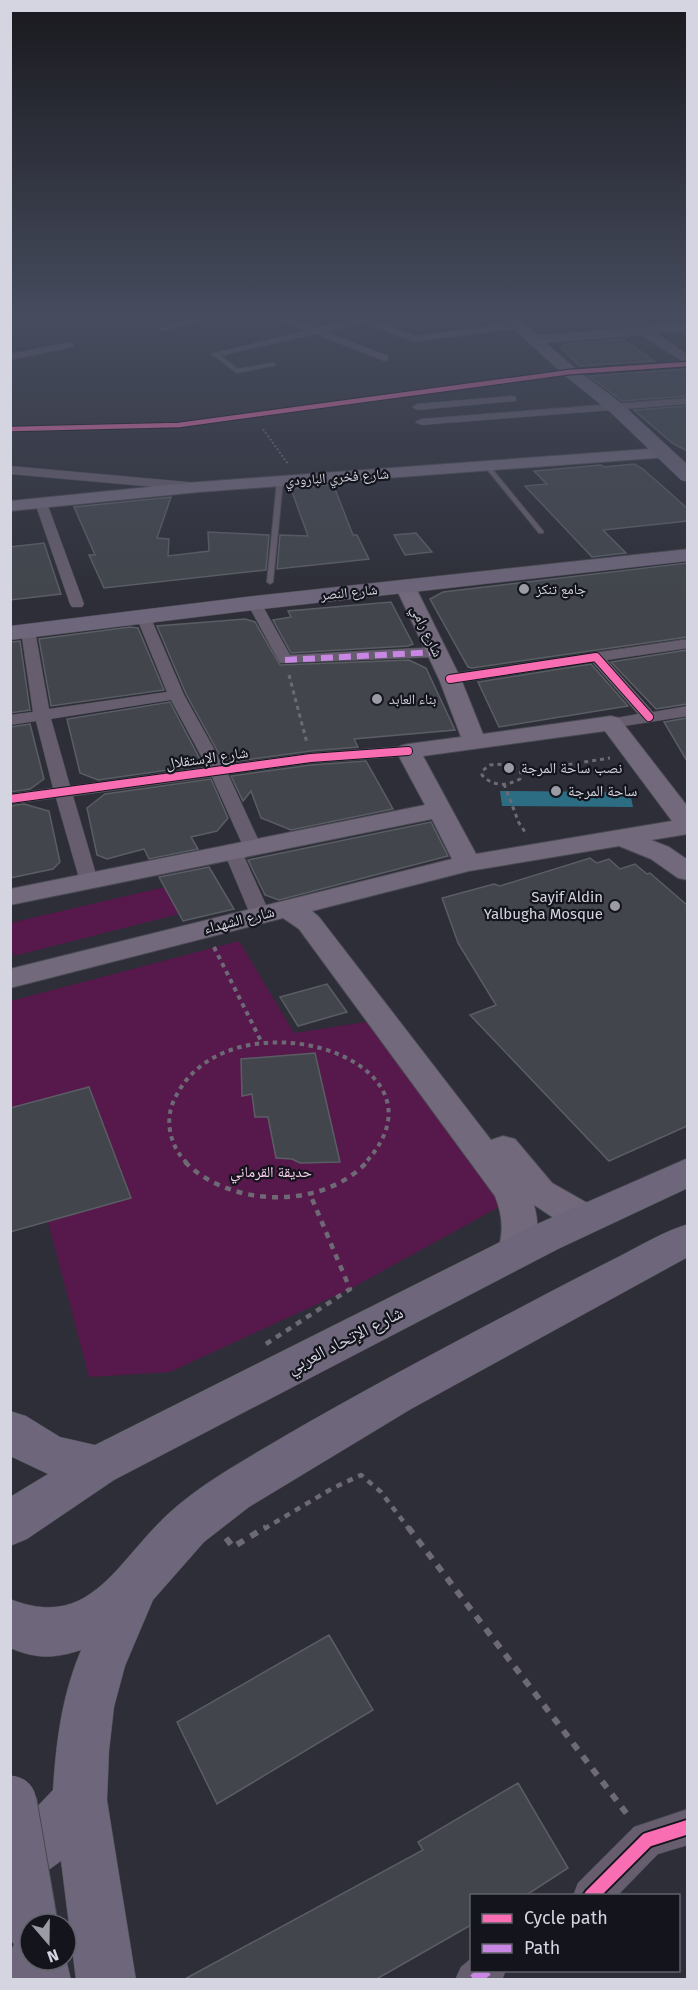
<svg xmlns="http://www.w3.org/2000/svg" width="698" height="1990" font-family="'Fira Sans','Noto Naskh Arabic',sans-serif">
<rect width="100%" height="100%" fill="#2d2e37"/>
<path fill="#57184b" d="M165 887 179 914 14 956 11 949 10 923Z
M239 941 294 1033 366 1022 506 1203 350 1289 170 1372 89 1377 48 1222 131 1197 89 1087 11 1108V1001Z"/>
<path fill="#2d6d83" d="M500 791 630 792 633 807 502 806Z"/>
<path fill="#42464c" stroke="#5a5d64" stroke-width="1.5" d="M623 339 654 361 579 366 561 347 565 344Z
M687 369V396L622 401 589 376Z
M687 406V451L672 443 634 410Z
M634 464 643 469 687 508V521L603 530 626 553 592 557 525 486 547 484 534 471 601 465 604 467Z
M333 484 353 535H357L369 559 277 569 280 535 308 536 291 489Z
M171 497 157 538 169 539 168 556 209 551 208 532 269 535 266 570 104 588 89 555H95L74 507Z
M416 533 432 552 405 555 394 535Z
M44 543 61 594 10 600V547Z
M687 563V637L472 668 468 667 430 599 443 592Z
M391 602 413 644 408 646 291 653 273 620 291 617 288 611Z
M245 619 255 622 280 665 409 660 426 668 455 730 354 739 358 747 311 751 224 763 186 694 157 626Z
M130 627 138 628 164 690 51 706 39 639Z
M20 641 30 710 10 713V642Z
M687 650V704L656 709 611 662Z
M591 664 628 706 499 727 478 682Z
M170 702 203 765 98 780 80 773 67 719Z
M687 718V761L664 722Z
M30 724 44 779 30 789 10 792V727Z
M366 761 393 809 291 830 261 818 251 791 243 801 231 776 311 765Z
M211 779 228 818 217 831 191 837 198 849 149 859 144 849 107 859 97 855 87 808 105 794Z
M24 804 49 811 60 862 53 869 10 878V806Z
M431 822 448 856 279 900 265 895 248 860Z
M590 858 597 863 609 859 620 869 635 864 647 874 650 873 687 905V1126L609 1161 470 1015 496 1005 458 943 442 898 494 884 500 886Z
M209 867 234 909 183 921 159 877Z
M327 984 347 1012 298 1026 280 997Z
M315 1053 340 1162 300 1163 292 1159 276 1158 268 1117H255L252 1094 242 1096 241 1059Z
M89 1087 131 1198 10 1232V1108Z
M329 1635 373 1710 217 1804 177 1722Z
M518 1783 568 1868 525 1896H471V1925L375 1980H183L423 1850 418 1842Z"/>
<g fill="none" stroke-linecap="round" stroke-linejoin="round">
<defs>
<path id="service" d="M213 353H217L238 369 273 363 276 365 237 373 213 355Z
M485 465H489L543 531V533H539L485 467Z
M280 479 283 481 273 582 270 584 267 582 277 481Z"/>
<path id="minor" d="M185 320H204L163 331 158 328Z
M282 320H295L316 328 352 320H374L415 336 516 322 521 325 516 328 414 342 365 323 326 332 388 356V360L384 361 315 334 215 357 210 354 305 331Z
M70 342 73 343V347L10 360V354Z
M688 361V367L570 375 179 428 10 432V426L179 422 570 369Z
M512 396 516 397V401L417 410 412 407 417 404Z
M688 398V404L421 425 415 422 421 419Z
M10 466 199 483 205 487 199 491 10 474Z
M41 499 47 503 84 604 82 607H72L70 604 35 503Z
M254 599 261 603 290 655 437 647 445 652 437 657 280 663 247 603Z
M143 612 150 616 184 695 223 765 311 753 408 746 416 751 408 756 311 763 228 774 262 848 260 852H246L244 848 212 777 73 796 98 881 95 885H81L56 798 10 804V794L53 788 36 721 10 725V715L33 712 21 631 28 627 35 631 49 709 167 692 136 616ZM171 700 207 767 70 786 51 719Z
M688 639V648L607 660 653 712 688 706V716L611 728 605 726 603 723 605 720 638 714 592 662 450 684 442 679 450 674Z
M233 846 240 848 242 852 270 914 267 918H253L250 914 224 852 226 848Z
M688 1809V1845L658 1854 617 1896H573L578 1883 634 1827Z
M472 1958V1970H506L502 1980H455L461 1967Z"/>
<path id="tertiary" d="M688 323V331L656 333 688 355V365L641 335 536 344 530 340 536 336Z"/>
<path id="secondary" d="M663 448 669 449 671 453 669 457 199 492 10 511V501L199 482Z
M405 580 412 582 415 586 461 679 483 734 611 716 619 718 688 807V834L651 840 669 847 688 860V880L678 878 651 859 619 846 469 871 312 911 319 917 491 1140 503 1136 515 1139 552 1183 598 1209 603 1219 598 1229C574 1236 554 1217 534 1205 540 1226 538 1244 528 1263L515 1267 502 1263 497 1253C504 1233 503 1216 495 1196L299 929 283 918 10 988V969L452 859 432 819 10 905V889L425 805 396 751 400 746 408 744 461 737 439 679 395 586 398 582ZM605 731 672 821 476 854 423 756Z"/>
<path id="trunk" d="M504 320H520L576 369 621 403 688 465V482L681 480 609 411 564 375Z
M688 549V561L254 610 10 640V626L254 596Z
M688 1158V1188L558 1249 114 1480 27 1539 10 1546V1497L48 1474 10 1456V1411L26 1416 60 1437 95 1445 530 1227Z
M688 1224V1257L411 1409 249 1507 204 1542 153 1600 125 1666 114 1707 109 1751 107 1800 136 1980H76L61 1861 40 1876 10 1890V1830L29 1815 53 1790C56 1741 62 1695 81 1650 54 1659 36 1659 10 1648V1599C83 1628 110 1575 154 1528 190 1489 238 1464 283 1437 359 1393 436 1352 514 1311 550 1292 586 1273 622 1255 643 1244 665 1231 688 1224Z
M30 1933V1960L66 1959 71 1980H11L10 1953 16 1939Z"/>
</defs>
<use href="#service" stroke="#494a51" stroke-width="2"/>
<use href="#minor" stroke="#494a51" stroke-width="1"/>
<use href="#tertiary" stroke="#494a51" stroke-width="1"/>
<use href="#secondary" stroke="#494a51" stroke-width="2"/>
<use href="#trunk" stroke="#494a51" stroke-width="1"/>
<path stroke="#6e6a75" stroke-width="2" stroke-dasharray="2 2" stroke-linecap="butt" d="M263 429 288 464"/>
<path stroke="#6e6a75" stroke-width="3" stroke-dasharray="4 4" stroke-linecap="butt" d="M289 675 307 743
M505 764 521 772 520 779C507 786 493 787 482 775V771L490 765Z
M521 772 610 758
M504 784 519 823 527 835"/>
<path stroke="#6e6a75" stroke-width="4" stroke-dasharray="4.5 4.5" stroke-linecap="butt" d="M214 947 262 1043
M187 1163C172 1149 165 1125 172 1105 218 985 465 1056 365 1163"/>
<path stroke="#6e6a75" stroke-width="4.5" stroke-dasharray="6 6" stroke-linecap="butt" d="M185 1162C231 1208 322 1210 367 1162
M266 1344 350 1289 310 1194
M264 1529 333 1488 361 1475 381 1492 409 1529"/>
<path stroke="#6e6a75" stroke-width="6" stroke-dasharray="8 8" stroke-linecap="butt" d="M408 1527 630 1818
M226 1538 233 1547 266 1527"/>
<use href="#service" fill="#665e6e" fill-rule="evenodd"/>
<use href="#minor" fill="#665e6e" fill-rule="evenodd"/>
<use href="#tertiary" fill="#665e6e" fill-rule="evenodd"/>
<use href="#secondary" fill="#73697d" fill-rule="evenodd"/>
<use href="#trunk" fill="#6e667a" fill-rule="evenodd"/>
<defs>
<path id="trunk-bridge" d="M10 1802 31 1924"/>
</defs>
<use href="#trunk-bridge" stroke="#494a51" stroke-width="55" stroke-linecap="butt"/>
<use href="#trunk-bridge" stroke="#6e667a" stroke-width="53"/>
<path stroke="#c787e3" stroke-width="6" stroke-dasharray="12 6" stroke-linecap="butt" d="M285 660 437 652"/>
<path stroke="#c787e3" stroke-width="12" stroke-dasharray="24 12" stroke-linecap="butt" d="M474 1980 487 1970"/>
<defs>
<path id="cycleway-far2" d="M10 429 179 425 570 372 688 364"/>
<path id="cycleway-far1" d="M450 679 596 657 649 717
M10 799 311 758 408 751"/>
<path id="cycleway" d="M591 1896 647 1840 688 1827"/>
</defs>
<use href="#cycleway-far2" stroke="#13141c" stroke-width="7"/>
<use href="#cycleway-far1" stroke="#13141c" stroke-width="10"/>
<use href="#cycleway" stroke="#13141c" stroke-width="18"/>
<use href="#cycleway-far2" stroke="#f96db3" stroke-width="4.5"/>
<use href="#cycleway-far1" stroke="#f96db3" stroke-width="8"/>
<use href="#cycleway" stroke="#f96db3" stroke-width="14"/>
</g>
<linearGradient id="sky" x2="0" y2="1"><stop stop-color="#19191e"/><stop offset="0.53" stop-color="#464c5e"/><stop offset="1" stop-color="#464c5e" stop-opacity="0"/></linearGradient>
<rect width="698" height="599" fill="url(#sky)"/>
<g fill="#9a9ba5" stroke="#13141c" stroke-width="2">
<circle cx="524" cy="589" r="6"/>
<circle cx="377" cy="699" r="6"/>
<circle cx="509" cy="768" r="6"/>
<circle cx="556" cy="791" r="6"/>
<circle cx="615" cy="906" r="6"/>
</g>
<g text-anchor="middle" stroke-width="4.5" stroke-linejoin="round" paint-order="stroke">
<g font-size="14" fill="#d4d5e0" stroke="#13141c">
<text transform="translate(337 477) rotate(-4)" y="5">شارع فخري البارودي</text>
<text transform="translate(349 592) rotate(-6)" y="5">شارع النصر</text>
<text transform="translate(427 631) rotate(64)" y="5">شارع رامي</text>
</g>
<g font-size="14" fill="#d4d5e0" stroke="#13141c" text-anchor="start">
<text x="536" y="594">جامع تنكز</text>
<text x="389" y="704">بناء العابد</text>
</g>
<g font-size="15" fill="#d4d5e0" stroke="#13141c">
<text transform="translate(207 758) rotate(-8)" y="5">شارع الإستقلال</text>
<text transform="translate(239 920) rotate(-14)" y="5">شارع الشهداء</text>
</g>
<g font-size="15" fill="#d4d5e0" stroke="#13141c" text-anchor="start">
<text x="521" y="773">نصب ساحة المرجة</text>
<text x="568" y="796">ساحة المرجة</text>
<text x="603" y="902" text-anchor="end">Sayif Aldin<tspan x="603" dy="17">Yalbugha Mosque</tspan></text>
</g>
<g font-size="15" fill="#fccfee" stroke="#13141c">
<text x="271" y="1177">حديقة القرماني</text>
</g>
<g font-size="18" fill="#d4d5e0" stroke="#13141c">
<text transform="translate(345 1340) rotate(-27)" y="6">شارع الإتحاد العربي</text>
</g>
</g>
<rect width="698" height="1990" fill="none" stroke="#d4d5e0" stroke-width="24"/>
<rect x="470" y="1894" width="210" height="78" fill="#13141c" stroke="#60616a" stroke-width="1.5"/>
<rect x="482" y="1914" width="30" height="9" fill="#f96db3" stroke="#60616a" stroke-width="1.5"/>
<text x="524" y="1924" font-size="18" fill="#d4d5e0">Cycle path</text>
<rect x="482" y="1944" width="30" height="9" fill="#c787e3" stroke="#60616a" stroke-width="1.5"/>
<text x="524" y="1954" font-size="18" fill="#d4d5e0">Path</text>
<g transform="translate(48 1942) rotate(160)"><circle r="28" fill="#13141c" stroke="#60616a" stroke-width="1.5"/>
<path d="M0-4.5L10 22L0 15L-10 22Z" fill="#9a9ba5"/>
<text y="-9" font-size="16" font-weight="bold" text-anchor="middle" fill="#d4d5e0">N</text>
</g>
</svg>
